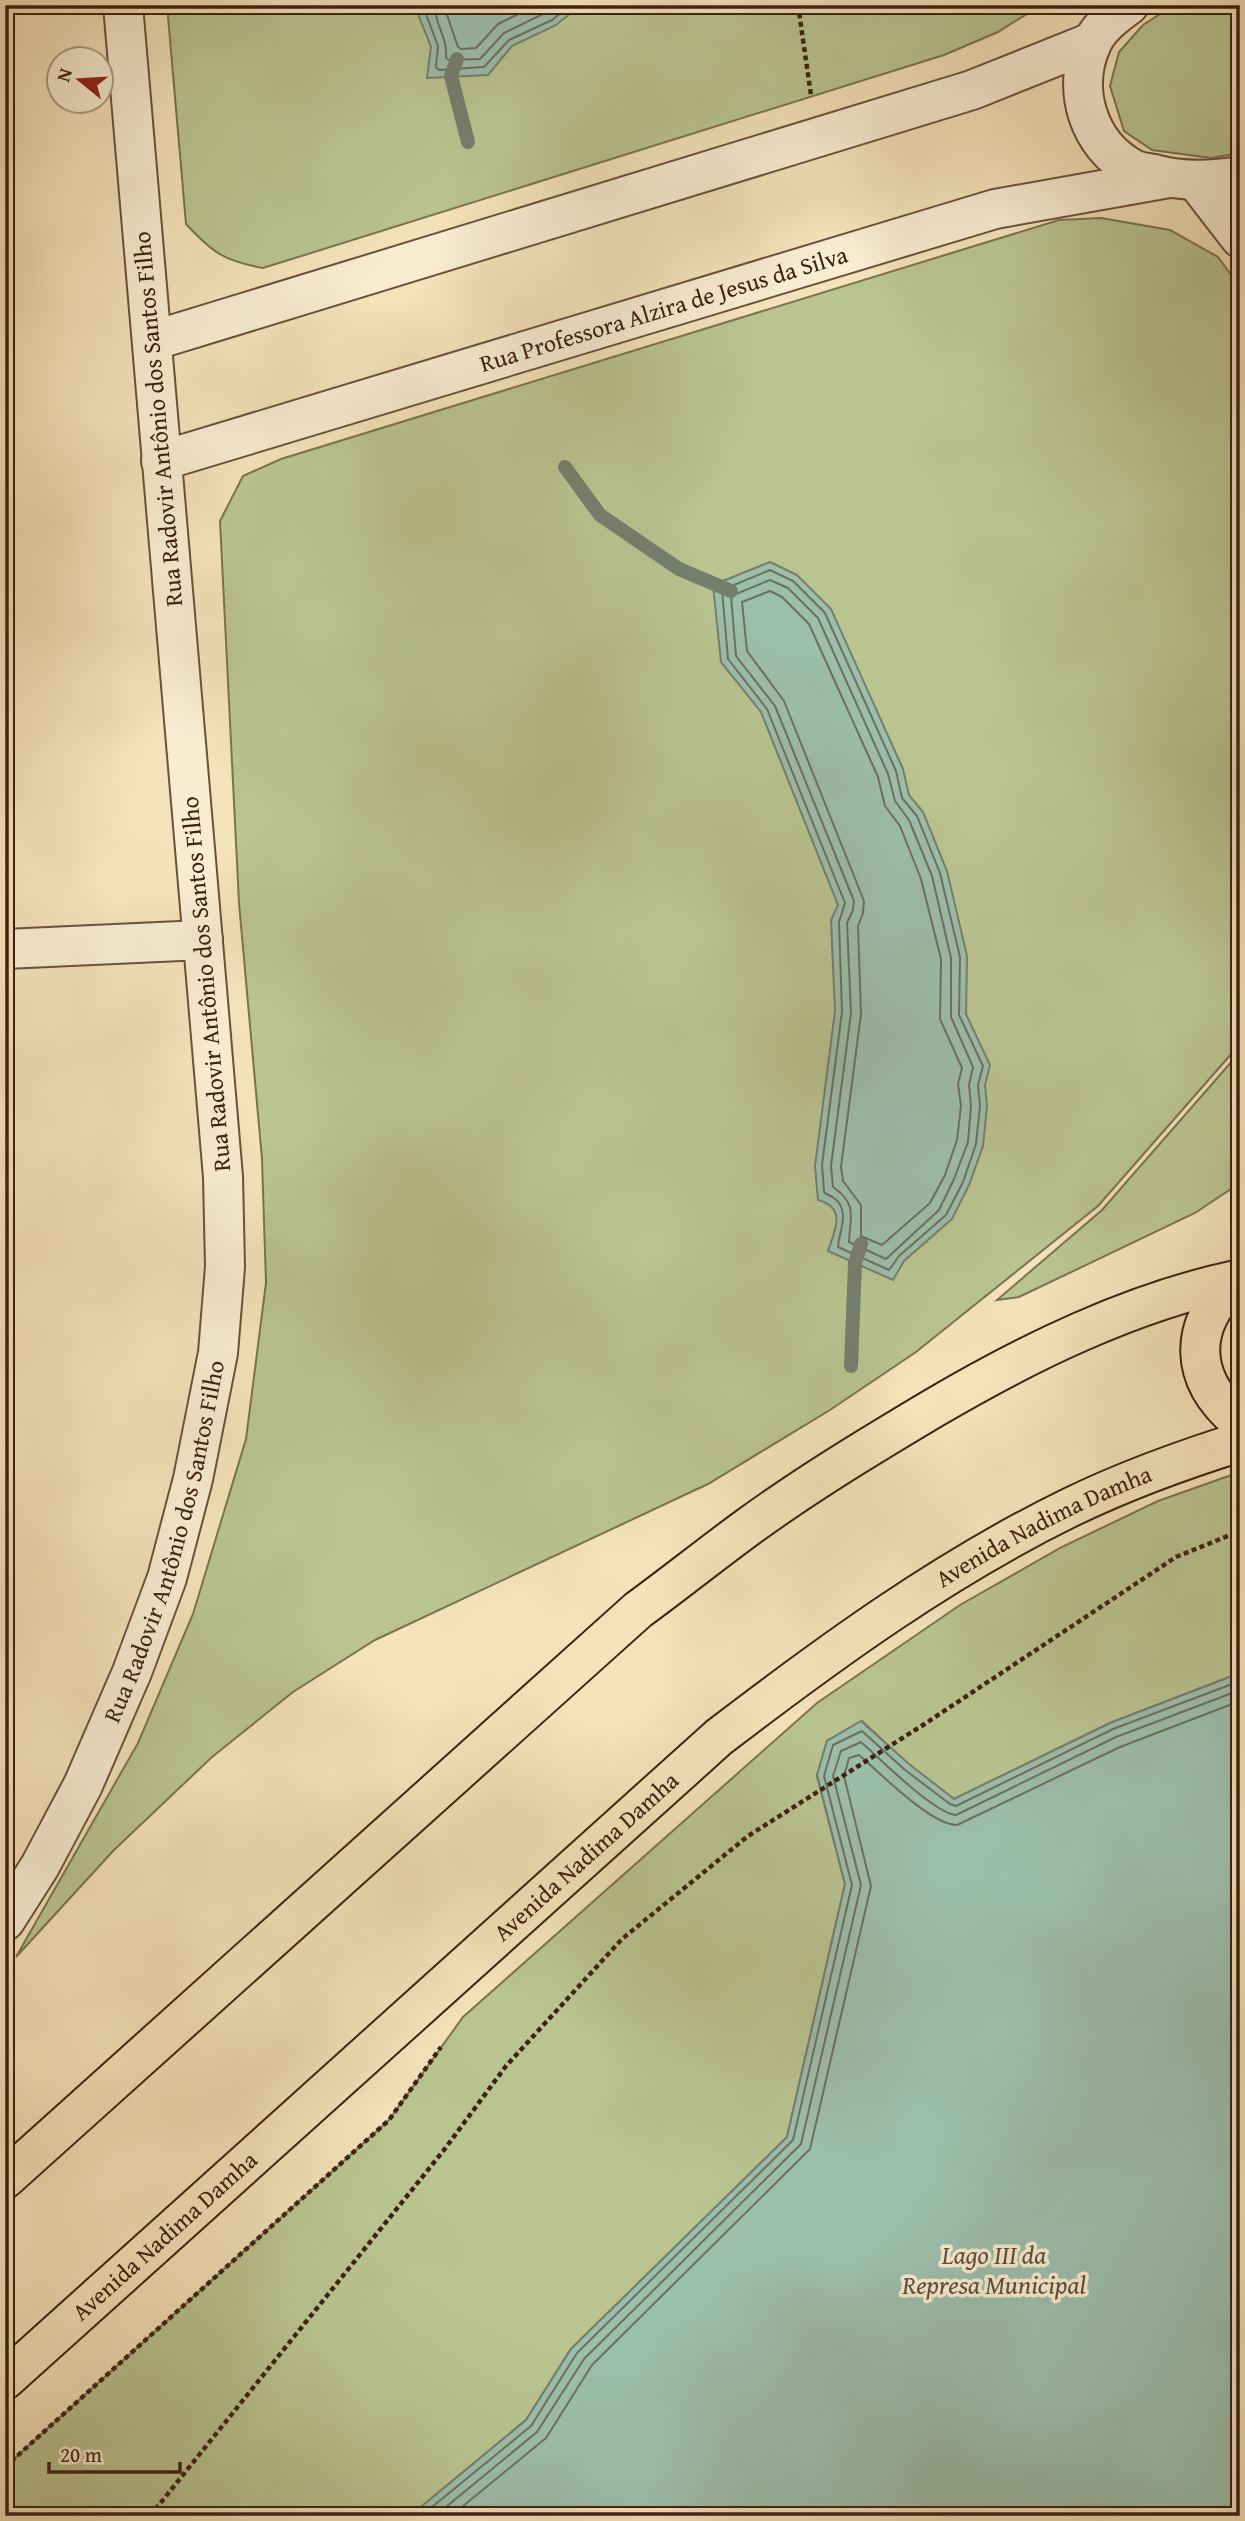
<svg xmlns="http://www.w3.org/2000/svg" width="1245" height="2521" font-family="'Gentium Book Plus',serif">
<rect width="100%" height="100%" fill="#f4e2ba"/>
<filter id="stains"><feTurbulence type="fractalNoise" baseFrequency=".00286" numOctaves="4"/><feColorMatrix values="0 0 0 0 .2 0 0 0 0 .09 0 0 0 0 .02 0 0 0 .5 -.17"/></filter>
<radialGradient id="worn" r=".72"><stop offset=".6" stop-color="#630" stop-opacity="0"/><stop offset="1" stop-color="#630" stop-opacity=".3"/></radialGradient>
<path fill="#b9c491" stroke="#7b7252" stroke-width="2" d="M167 5H1041L998 32 944 55 263 268C224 261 213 253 186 224Z
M1174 5H1240V153L1211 158 1152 150 1124 131 1110 86 1119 52 1143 25Z
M1101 218 1170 230 1218 257 1240 287V1044L1098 1206 916 1352 830 1410 708 1484 375 1640 293 1692 212 1757 113 1851 16 1957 138 1743 193 1614 246 1439 266 1283 262 1159 239 903 220 521 243 476 281 459 1059 220Z
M1240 1052V1183L1195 1213 1019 1297 997 1300 1102 1210Z
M1240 1472V1673L1110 1723 954 1799 909 1765 862 1721 827 1741 817 1776 845 1884 787 2137 571 2349 526 2420 410 2516H5V2467L389 2120 463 2017 817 1703 960 1605 1062 1547 1158 1501Z"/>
<path fill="#9cbeac" stroke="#767f6e" stroke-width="2" d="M420 5H581L556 25 512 46 488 75 427 78 431 47 418 14Z
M770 562 797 575 831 609 903 769 909 795 923 812 947 871 967 956 966 1014 990 1065 985 1085 987 1106 983 1146 969 1185 952 1219 904 1261 893 1280 828 1251C835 1230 847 1208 818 1200L815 1166 835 1011 831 920 838 905 761 712 721 662 713 585Z
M1240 1673V2516H410L526 2420 571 2349 787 2137 845 1884 817 1775 827 1741 861 1721 909 1764 954 1799 1110 1723Z"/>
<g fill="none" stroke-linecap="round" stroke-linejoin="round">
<path stroke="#6c705f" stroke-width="2" d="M426 5V14L438 46 436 67 439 70 484 67 509 40 552 20 570 5
M435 5C434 24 448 37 446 58L449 60 480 59 504 33 547 12 556 5
M446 5V12L458 47 461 49 476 48 498 24 537 5
M770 570 793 581 825 613 896 771 902 798 917 816 940 873 960 957 959 1015 983 1066 978 1085 980 1106 976 1144 963 1182 946 1215 899 1256 889 1270 838 1247C839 1231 851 1211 834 1198 831 1196 827 1195 824 1192L822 1165 842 1012 839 922 845 903 767 709 728 659 722 590Z
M770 580 788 588 818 618 888 774 895 801 909 820 932 876 951 958V1017L973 1067 969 1085 971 1106 968 1142 954 1179 939 1210 886 1259 849 1242C850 1217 858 1204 833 1187L831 1166 851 1013 847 923 853 910 854 901 775 706 736 656 731 596Z
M770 591 782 597 809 624 878 777 885 806 900 826 921 879 941 959 940 1019 962 1068 958 1084 961 1106 957 1140 945 1175 930 1203 882 1245 861 1236V1205L843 1181 841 1167 861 1014 858 926 863 913 864 901 784 701 747 651 742 602Z
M421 2516 531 2426 577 2353 793 2140 852 1885 824 1776 833 1745 862 1731 905 1770 950 1804 956 1806 1113 1729 1240 1681
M435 2516 537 2432 584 2359 801 2144 861 1885 833 1776 841 1751 861 1742C879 1758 934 1813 956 1815L1116 1737 1240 1690
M451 2516 546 2438 592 2365 810 2149 871 1886 844 1776 849 1758 859 1755C880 1773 931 1825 957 1825L1120 1747 1240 1701"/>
<path stroke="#767f6e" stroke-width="14" d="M457 59 451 76 468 142
M565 467 600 515 679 569 731 591
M851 1366 855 1263 861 1244"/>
<defs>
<g id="minor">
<path d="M1129 5C1115 15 1099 27 1092 43 1071 89 1088 145 1133 169 1139 172 1148 173 1154 174 1183 182 1210 181 1240 176"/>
<path d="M1196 181 1240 238"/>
<path d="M152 341 972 90 1092 42"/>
<path id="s1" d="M161 461 995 209 1169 178"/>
<path d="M5 949 203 940"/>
<path id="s2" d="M5 1921 40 1866 83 1785 132 1672 167 1578 193 1479 218 1353 225 1267 223 1177 123 5"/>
</g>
<g id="primary">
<path d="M1237 1280C1187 1325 1188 1379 1240 1422"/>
<path d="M5 2179 638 1610C675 1583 711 1554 748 1527 807 1484 870 1446 932 1409 1027 1353 1131 1302 1240 1279"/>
<path id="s3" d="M5 2380 719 1737C830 1652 944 1569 1071 1507 1125 1481 1182 1460 1240 1442"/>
</g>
</defs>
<use href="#minor" stroke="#6b513c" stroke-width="42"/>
<use href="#primary" stroke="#3d2112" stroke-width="42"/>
<path stroke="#3d2112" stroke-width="4.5" stroke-dasharray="5 3.5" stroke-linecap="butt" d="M798 5 811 95
M5 2467 389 2120 441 2047
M150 2516 444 2150 506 2066 622 1939 748 1836 923 1725 1176 1557 1240 1531"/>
<use href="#minor" stroke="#f8ecd2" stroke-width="38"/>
<use href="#primary" stroke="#f4e2ba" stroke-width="38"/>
</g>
<g text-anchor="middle" stroke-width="7" stroke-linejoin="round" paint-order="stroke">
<g font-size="24" fill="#3d2112" stroke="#f8ecd2">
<text dy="8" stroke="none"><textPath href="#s1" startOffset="525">Rua Professora Alzira de Jesus da Silva</textPath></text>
<text transform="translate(158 419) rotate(-95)" y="8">Rua Radovir Antônio dos Santos Filho</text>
<text transform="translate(206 984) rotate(-95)" y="8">Rua Radovir Antônio dos Santos Filho</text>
<text dy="8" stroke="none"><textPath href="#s3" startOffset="1349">Avenida Nadima Damha</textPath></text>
<text dy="8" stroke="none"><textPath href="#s2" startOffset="415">Rua Radovir Antônio dos Santos Filho</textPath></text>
<text dy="8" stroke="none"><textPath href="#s3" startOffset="782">Avenida Nadima Damha</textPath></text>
<text dy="8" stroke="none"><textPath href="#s3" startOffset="215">Avenida Nadima Damha</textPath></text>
</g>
<g font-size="26" font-style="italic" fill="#5a5040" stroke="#f8ecd2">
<text x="994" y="2264">Lago III da<tspan x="994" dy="30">Represa Municipal</tspan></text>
</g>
</g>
<rect width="1245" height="2521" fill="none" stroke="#f4e2ba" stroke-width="28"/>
<rect x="7" y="7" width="1231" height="2507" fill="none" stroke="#3d2112" stroke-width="3.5"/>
<rect x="14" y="14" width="1217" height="2493" fill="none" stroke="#3d2112" stroke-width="2"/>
<g transform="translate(80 80) rotate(288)"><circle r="33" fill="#f8ecd2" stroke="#ad9b85" stroke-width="2"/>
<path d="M0-5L12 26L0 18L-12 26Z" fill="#8f2418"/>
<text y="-10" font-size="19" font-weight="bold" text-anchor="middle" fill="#3d2112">N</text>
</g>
<path d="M49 2462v10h131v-10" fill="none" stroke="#3d2112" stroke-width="3.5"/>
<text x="60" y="2462" font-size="21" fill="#3d2112" stroke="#f8ecd2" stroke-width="5" paint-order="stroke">20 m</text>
<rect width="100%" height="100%" filter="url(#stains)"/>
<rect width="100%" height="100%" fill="url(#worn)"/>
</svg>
